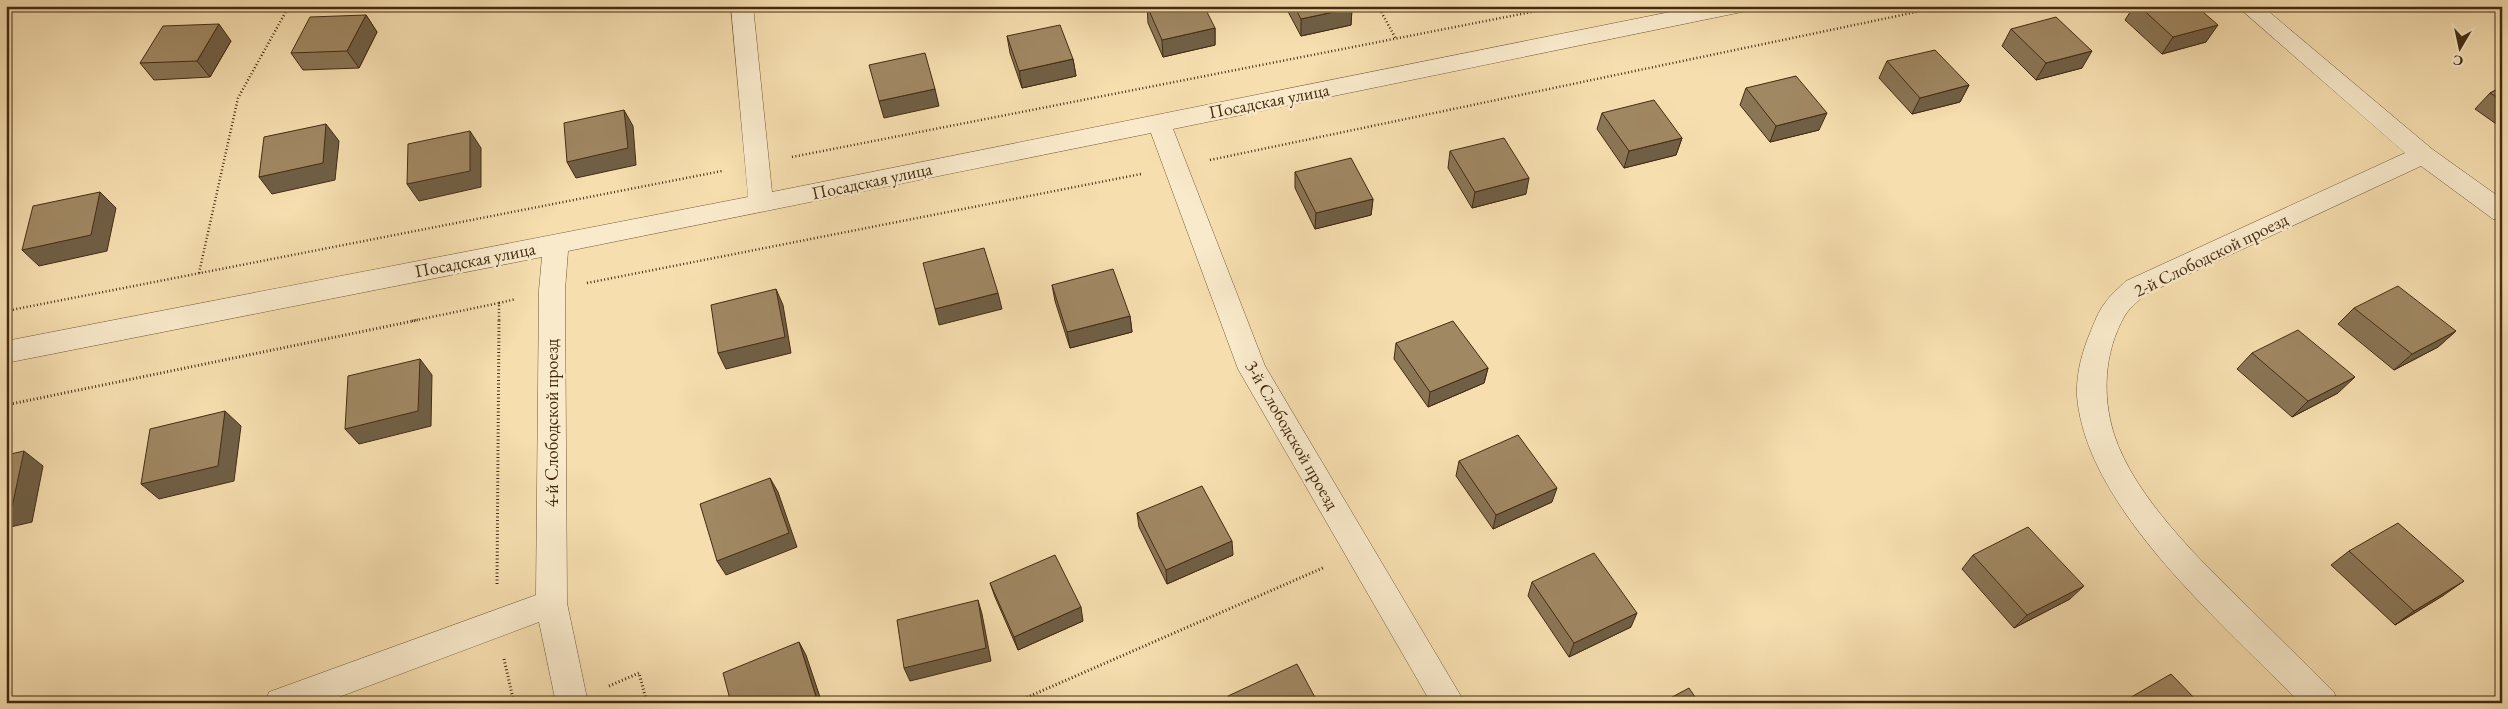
<svg xmlns="http://www.w3.org/2000/svg" width="2508" height="709" font-family="'EB Garamond',serif">
<rect width="100%" height="100%" fill="#f6deaf"/>
<filter id="stains"><feTurbulence type="fractalNoise" baseFrequency=".004" numOctaves="4"/><feColorMatrix values="0 0 0 0 .2 0 0 0 0 .09 0 0 0 0 .02 0 0 0 .5 -.17"/></filter>
<radialGradient id="worn" r=".72"><stop offset=".6" stop-color="#630" stop-opacity="0"/><stop offset="1" stop-color="#630" stop-opacity=".3"/></radialGradient>
<g fill="none" stroke-linecap="round" stroke-linejoin="round">
<defs>
<path id="minor" d="M731 6H753L772 192 1700 6H1748L1745 11 1737 13 1173 129 1265 366 1465 703H1431L1238 369 1151 133 568 251 565 290 567 603 588 703H556L539 622 323 703H265L269 692 536 595 539 290 542 257 6 363V341L748 197Z
M2237 6H2262L2432 149 2502 199V221L2493 219 2421 166 2144 295C2138 302 2128 309 2124 317 2104 353 2102 396 2114 434 2134 497 2201 561 2248 607 2276 635 2305 663 2334 692L2338 703H2300C2225 625 2086 509 2077 396 2076 374 2082 352 2090 333 2094 323 2098 312 2105 303 2111 294 2119 288 2126 281L2405 153Z"/>
</defs>
<use href="#minor" stroke="#705838" stroke-width="1"/>
<path stroke="#432b11" stroke-width="2.5" stroke-dasharray="1 2.5" stroke-linecap="butt" d="M1378 6 1396 39
M792 157 1562 6
M1210 160 1945 6
M199 273 238 98 289 6
M587 283 1141 174
M499 303 516 299
M6 311 722 171
M412 321 499 303V321"/>
<path stroke="#432b11" stroke-width="3" stroke-dasharray="1 2.5" stroke-linecap="butt" d="M6 405 418 320
M497 584 499 320
M504 659 514 703
M609 686 639 673 647 703
M1014 703 1325 567"/>
<use href="#minor" fill="#f9eacb" fill-rule="evenodd"/>
</g>
<path fill="#8a7555" stroke="#432b11" d="M1147 6 1215 28V45L1163 57 1148 23Z
M1285 6H1351L1352 8 1351 25 1301 36Z
M2134 6H2196L2206 42 2162 54 2125 20Z
M366 15 377 32 359 68 303 70 291 53Z
M2011 29 2082 68 2036 80 2002 46Z
M1007 36 1073 59 1076 76 1022 88 1010 53Z
M231 41 210 77 154 80 140 63Z
M1887 61 1969 85 1960 102 1912 114 1879 78Z
M2502 87V128L2475 109 2490 93Z
M1746 88 1819 130 1770 142 1740 105Z
M1602 113 1682 138 1676 155 1624 168 1597 129Z
M1450 151 1526 194 1472 208 1448 168Z
M1295 172 1373 199 1371 215 1315 229 1295 188Z
M1052 285 1130 316 1132 332 1070 348 1055 301Z
M2354 308 2456 331 2438 347 2394 370 2338 324Z
M1396 343 1488 368 1484 383 1428 407 1394 359Z
M2252 353 2338 393 2292 417 2237 369Z
M1459 461 1552 502 1493 529 1456 476Z
M1137 513 1233 555 1167 584 1139 527Z
M2349 551 2444 595 2395 625 2331 565Z
M1973 555 2070 599 2014 628 1962 569Z
M1532 582 1631 627 1569 657 1528 596Z
M990 583 1083 621 1018 650 995 597Z"/>
<path fill="#705f45" stroke="#432b11" d="M1352 8 1351 25 1301 36V19Z
M366 15 377 32 359 68 347 51Z
M219 24 231 41 210 77 197 61Z
M2218 25 2206 42 2162 54 2173 37Z
M1215 28V45L1163 57 1162 40Z
M2092 51 2082 68 2036 80 2046 63Z
M1073 59 1076 76 1022 88 1019 71Z
M1969 85 1960 102 1912 114 1920 98Z
M935 89 939 106 884 118 879 101Z
M624 110 633 126 636 165 576 178 567 162Z
M1827 113 1819 130 1770 142 1776 126Z
M326 124 339 141 335 180 272 194 259 177Z
M470 131 481 148V187L419 201 407 184Z
M1682 138 1676 155 1624 168 1629 151Z
M1529 178 1526 194 1472 208 1475 192Z
M100 192 116 208 107 251 39 266 22 250Z
M1373 199 1371 215 1315 229 1316 213Z
M776 289 783 305 791 353 726 369 718 353Z
M998 293 1002 309 939 325 935 309Z
M1130 316 1132 332 1070 348 1067 332Z
M2456 331 2438 347 2394 370 2412 354Z
M420 359 432 375 431 426 359 444 345 429Z
M1488 368 1484 383 1428 407 1430 392Z
M2355 377 2338 393 2292 417 2308 401Z
M225 411 241 426 234 481 159 499 141 484Z
M24 451 43 466 32 522 6 528V509Z
M770 478 778 492 797 547 726 575 717 561Z
M1557 488 1552 502 1493 529 1496 515Z
M1232 541 1233 555 1167 584 1166 570Z
M2464 581 2444 595 2395 625 2414 611Z
M2084 586 2070 599 2014 628 2027 615Z
M978 600 982 614 991 661 910 681 904 668Z
M1081 607 1083 621 1018 650 1014 637Z
M1637 613 1631 627 1569 657 1574 643Z
M799 642 806 655 822 703H818Z"/>
<path fill="#a08863" stroke="#432b11" d="M1147 6H1204L1215 28 1162 40Z
M1294 6H1351L1352 8 1301 19Z
M2139 6H2196L2218 25 2173 37Z
M366 15 347 51 291 53 310 17Z
M2056 17 2092 51 2046 63 2011 29Z
M219 24 197 61 140 63 163 26Z
M1060 25 1073 59 1019 71 1007 36Z
M1935 50 1969 85 1920 98 1887 61Z
M925 53 935 89 879 101 869 65Z
M1796 76 1827 113 1776 126 1746 88Z
M2502 87V100L2490 93Z
M1654 100 1682 138 1629 151 1602 113Z
M624 110 628 148 567 162 564 123Z
M326 124 323 163 259 177 264 137Z
M470 131V171L407 184 408 144Z
M1504 138 1529 178 1475 192 1450 151Z
M1351 158 1373 199 1316 213 1295 172Z
M100 192 91 235 22 250 33 206Z
M984 248 998 293 935 309 923 263Z
M1113 269 1130 316 1067 332 1052 285Z
M2398 286 2456 331 2412 354 2354 308Z
M776 289 785 337 718 353 711 305Z
M1453 321 1488 368 1430 392 1396 343Z
M2298 330 2355 377 2308 401 2252 353Z
M420 359 418 411 345 429 348 376Z
M225 411 218 466 141 484 150 429Z
M1518 435 1557 488 1496 515 1459 461Z
M24 451 12 507 6 509V455Z
M770 478 789 533 717 561 700 504Z
M1202 486 1232 541 1166 570 1137 513Z
M2398 523 2464 581 2414 611 2349 551Z
M2028 527 2084 586 2027 615 1973 555Z
M1594 553 1637 613 1574 643 1532 582Z
M1055 555 1081 607 1014 637 990 583Z
M978 600 986 648 904 668 897 620Z
M799 642 818 703H731L723 673Z
M1297 664 1318 703H1231L1228 696Z
M2171 674 2199 703H2121Z
M1689 688 1699 703H1661Z"/>
<g text-anchor="middle" stroke-width="5" stroke-linejoin="round" paint-order="stroke">
<g font-size="18" fill="#432b11" stroke="#f9eacb">
<text transform="translate(1269 101) rotate(-11)" y="6">Посадская улица</text>
<text transform="translate(872 181) rotate(-12)" y="6">Посадская улица</text>
<text transform="translate(2211 255) rotate(-26)" y="6">2-й Слободской проезд</text>
<text transform="translate(475 260) rotate(-11)" y="6">Посадская улица</text>
<text transform="translate(552 423) rotate(-90)" y="6">4-й Слободской проезд</text>
<text transform="translate(1292 435) rotate(60)" y="6">3-й Слободской проезд</text>
</g>
</g>
<rect width="2508" height="709" fill="none" stroke="#f6deaf" stroke-width="25"/>
<rect x="8" y="8" width="2493" height="694" fill="none" stroke="#432b11" stroke-width="2.5"/>
<rect x="12" y="12" width="2483" height="684" fill="none" stroke="#432b11"/>
<g transform="translate(2460 48) rotate(189)" stroke="#f9eacb" stroke-width="4" paint-order="stroke">
<path d="M0-4L9 19L0 12L-9 19Z" fill="#432b11"/>
<text y="-8" font-size="14" font-weight="bold" text-anchor="middle" fill="#432b11">С</text>
</g>
<rect width="100%" height="100%" filter="url(#stains)"/>
<rect width="100%" height="100%" fill="url(#worn)"/>
</svg>
